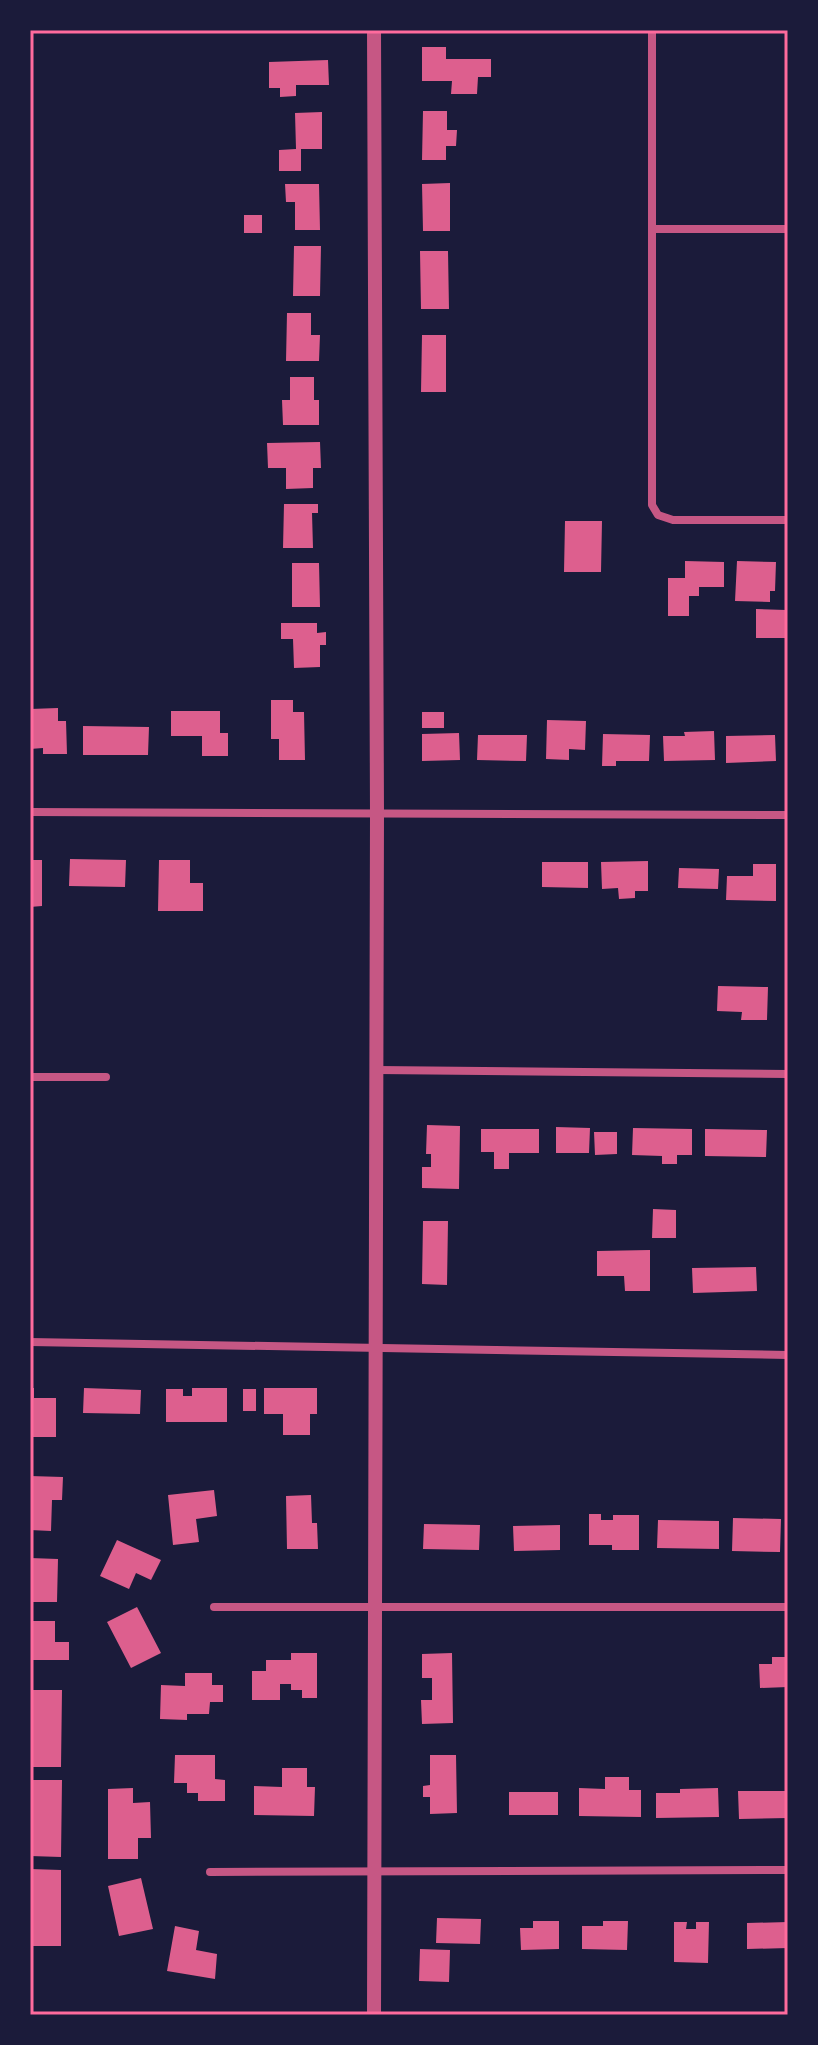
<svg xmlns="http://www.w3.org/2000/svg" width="818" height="2045" font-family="Overpass,sans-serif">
<rect width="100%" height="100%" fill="#1b1b3a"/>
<path fill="#dd5f8e" d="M422 47H446V59H491V77H478L477 94H451L452 81H422Z
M328 60 329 85H296V96L280 97V88H269V62Z
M423 111H447V130H457L456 146H446V160H422Z
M322 112V149H301V171H279V150L296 149 295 113Z
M450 183V231H423L422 184Z
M285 184H319L320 230H295V202H286Z
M244 215H262V233H244Z
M294 246H321L320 296H293Z
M420 251H448L449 309H421Z
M287 313H311V335H320L319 361H286Z
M422 335H446V392H421Z
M290 377H314V400H319V425H283L282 400H290Z
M320 442 321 468H313V488L286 489V468H268L267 443Z
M284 504H318V513H312L313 548H283Z
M565 521H602L601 572H564Z
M685 561 724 562V587H699V596H689V616H668V578H685Z
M737 561 776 562 775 591H770V602L735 601Z
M292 563H319L320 607H292Z
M756 609 786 610V638H756Z
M281 623H317V633L326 632V645H320V667L294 668 293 639H281Z
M271 700H293V712H304L305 760H279V739H271Z
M58 708V721H66L67 754H43V748L30 749V709Z
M171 711H220V733H228V756H202V736H171Z
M422 712H444V728H422Z
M547 720 586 721 585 750 569 749V760L546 759Z
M83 726 149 727 148 755H83Z
M714 731 715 760 664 761 663 736H685L684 732Z
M459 733 460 760 422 761V734Z
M603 734 650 735 649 761H616V766H602Z
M478 735H527L526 761 477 760Z
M775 735 776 761 726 763V736Z
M70 859 126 860 125 887 69 886Z
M30 860H42V906L30 907Z
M159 860H190V883H203V911H158Z
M648 861V891H635V898L619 899 618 888 602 889 601 862Z
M542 862H588V888L542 887Z
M753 864H776V901L726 900 727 876H753Z
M679 868 719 869 718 889 678 888Z
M718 986 768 987 767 1020H741L742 1012 717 1011Z
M427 1125 460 1126 459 1189 422 1188V1167H431V1154H426Z
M556 1127 590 1128 589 1153H556Z
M633 1128 692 1129V1155H677V1164H662V1156L632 1155Z
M481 1129H539V1153H509V1169H494V1152H481Z
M705 1129 767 1130 766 1157 705 1156Z
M594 1132H617V1154L595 1155Z
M653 1209 676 1210V1238H652Z
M423 1221H448L447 1285 422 1284Z
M650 1250V1291H625L624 1276H597V1251Z
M756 1267 757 1291 693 1293 692 1268Z
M30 1388H34V1398H56V1437H30Z
M84 1388 141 1390 140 1414 83 1413Z
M192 1388H227V1422H166V1389H183V1396H192Z
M264 1388H317V1414H310V1435H283V1414H264Z
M243 1389H256V1411H243Z
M30 1476 63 1477 62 1500H52L51 1531 30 1530Z
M214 1490 217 1516 196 1519 199 1542 173 1545 168 1495Z
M311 1495 312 1523H317L318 1549H287L286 1496Z
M589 1514H601V1520H613V1515H639V1550H612V1545H589Z
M733 1518 781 1519 780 1552 732 1551Z
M658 1520 719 1521V1549L657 1548Z
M424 1524 480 1525 479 1550 423 1549Z
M560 1525V1550L514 1551 513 1526Z
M117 1540 161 1560 151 1580 136 1573 129 1589 100 1576Z
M30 1558 58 1559 57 1602H30Z
M137 1607 161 1653 131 1668 107 1622Z
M30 1621H55V1642H69V1660H30Z
M291 1653H317V1698H302V1690H291V1684H280V1700H252V1671H266V1660H291Z
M452 1653 453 1723 422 1724 421 1700H432V1678H422V1654Z
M772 1657H788V1687L760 1688 759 1664H772Z
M185 1673H212V1685H223V1702H210L209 1714H187V1720L160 1719 161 1685 185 1686Z
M30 1690H62L61 1767H30Z
M175 1755H215V1779L225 1780V1801H198V1793H187V1783H174Z
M430 1755H456L457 1813 430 1814V1797H423V1786L430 1785Z
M282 1768H307V1787H315L314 1816 254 1815V1786L282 1787Z
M605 1777H629V1790H641V1817L579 1816V1788L605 1789Z
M30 1780H62L61 1857 30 1856Z
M133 1788V1803L150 1802 151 1838H138V1859H108V1789Z
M718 1788 719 1817 656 1818V1793H680V1789Z
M738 1791H788V1818L739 1819Z
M509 1792H558V1815H509Z
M30 1869 61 1870V1946H30Z
M141 1878 153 1929 119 1936 108 1886Z
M437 1918 481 1919 480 1944 436 1943Z
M533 1921H559V1949L521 1950 520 1928H533Z
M603 1921H628L627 1950 582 1949V1926H603Z
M674 1922H687L686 1929H696V1922H709L708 1963 674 1962Z
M788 1922V1948L747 1949V1923Z
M175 1926 199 1931 196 1950 217 1954 215 1979 167 1971Z
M420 1949 450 1950 449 1982 419 1981Z"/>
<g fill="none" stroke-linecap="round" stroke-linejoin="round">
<path stroke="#c65784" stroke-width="8" d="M652 30V505L658 515 673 520H788
M652 229H788
M30 812 788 815
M377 1070 788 1074
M30 1077H106
M30 1342 788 1355
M214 1607H788
M210 1872 788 1870"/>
<path stroke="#c65784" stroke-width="14" d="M374 2015 377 814 374 30"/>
</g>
<rect width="818" height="2045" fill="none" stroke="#1b1b3a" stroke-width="64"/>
<rect x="32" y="32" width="754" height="1981" fill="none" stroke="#ff6b9d" stroke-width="3"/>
</svg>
